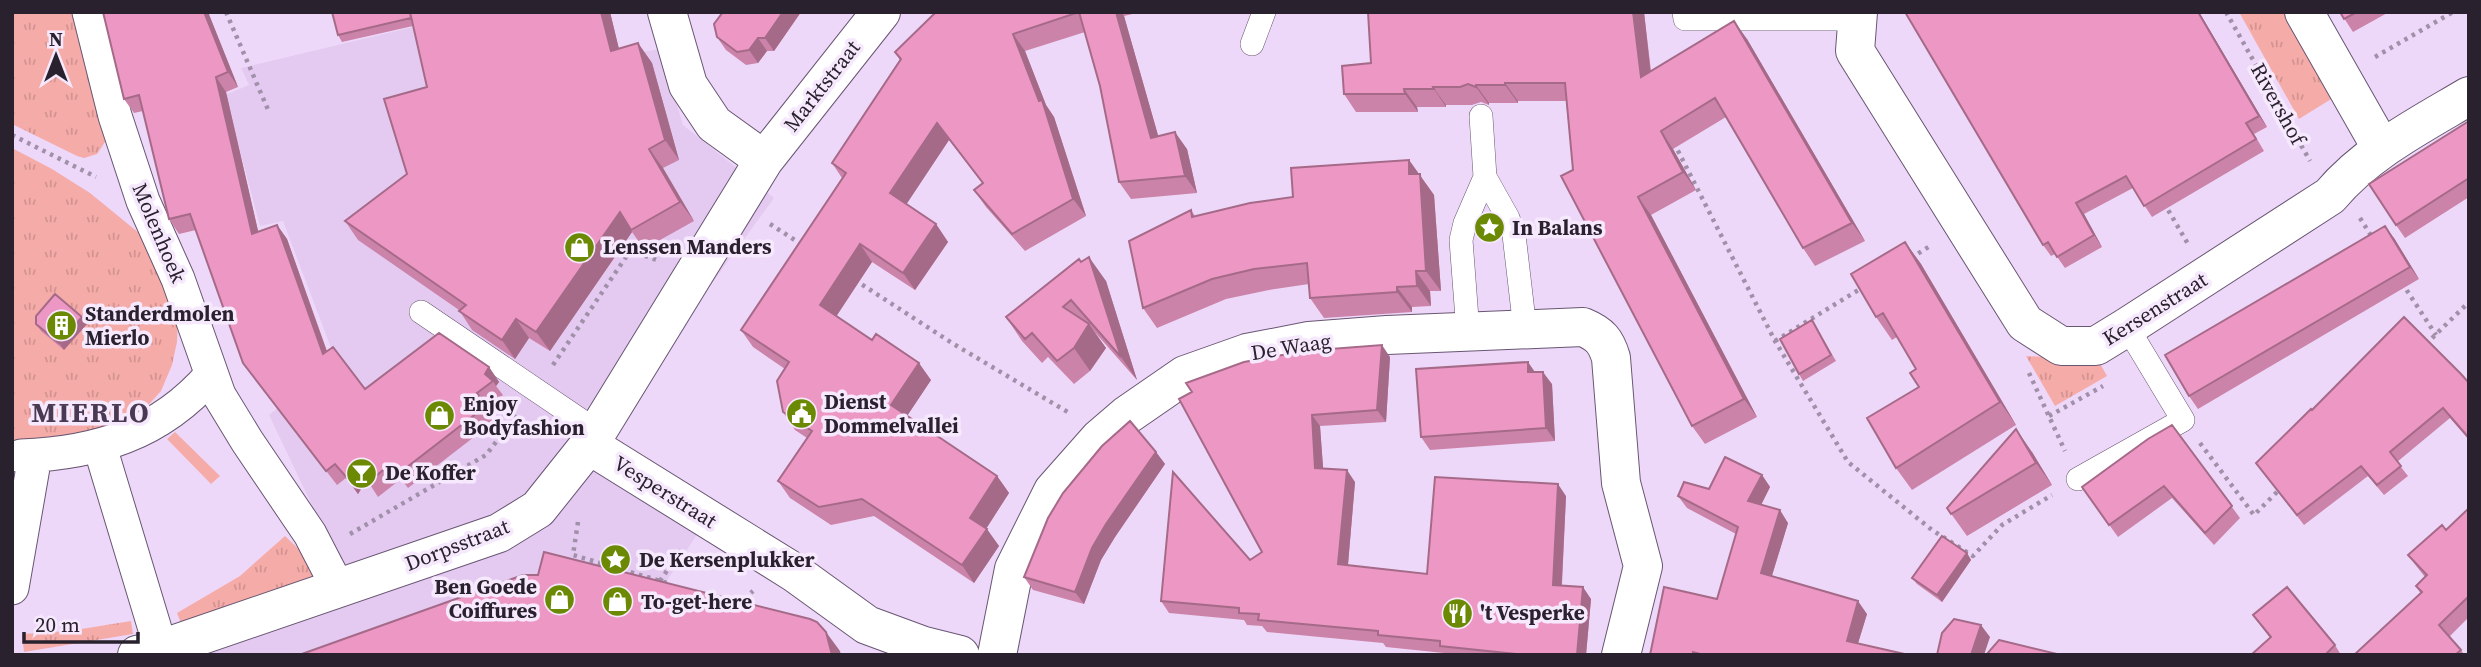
<svg xmlns="http://www.w3.org/2000/svg" width="2481" height="667" font-family="'Source Serif 4',serif">
<defs>
<pattern id="grass-tufts" width="24" height="20" patternUnits="userSpaceOnUse" patternTransform="scale(1.75)"><rect width="24" height="20" fill="#f5aba8"/><path d="M3 7l-1-3M5 7V3M7 7l1-3M15 17l-1-3M17 17v-4M19 17l1-3" fill="none" stroke="#d29391"/></pattern>
</defs>
<rect width="100%" height="100%" fill="#eed8f9"/>
<path fill="#e4caf1" d="M413 27 517 73 660 49 683 125 774 198 619 411 610 475 700 530 660 591 648 655H185L342 568 269 415 336 361 283 221 260 226 225 95 249 85 241 68Z"/>
<path fill="url(#grass-tufts)" d="M12 12H81L107 139 97 154 84 158 77 156 12 124Z
M2239 12H2288L2336 96 2299 119Z
M12 148 52 169 90 193 139 233 148 244 178 318 177 342 172 365 161 391 142 412 122 428 26 443 12 439Z
M2026 356 2098 360 2107 376 2055 406Z
M175 432 220 476 211 484 167 439Z
M285 536 309 559 314 576 181 623 177 613 240 576Z
M131 621 133 634 24 652 22 634 69 631Z"/>
<g fill="none" stroke-linecap="round" stroke-linejoin="round">
<defs>
<path id="service" d="M1684 12 1685 19H1858
M1252 44 1264 12
M1481 116 1485 177 1508 218 1514 235 1525 329
M421 312 598 432
M1468 332 1461 240 1465 223 1485 177
M2078 479 2183 420 2127 327"/>
<path id="pedestrian" d="M89 12 115 116 143 201 178 279 219 395 247 441 310 534 338 588
M100 447 161 649
M21 456C97 453 160 434 211 375
M12 588 35 456"/>
<path id="minor" d="M667 12 688 85 714 124 764 160
M1858 12 1855 51 2025 323 2061 346H2096L2127 327 2330 196C2367 152 2420 125 2469 96
M2304 12 2382 149
M589 445 795 573 867 625 924 646 960 655
M137 655 161 649 499 533 538 509 589 445 764 160 881 12
M997 655 1014 569 1053 491 1099 439 1127 415 1185 375 1247 353 1309 341 1387 335 1583 327C1600 334 1606 341 1611 358L1621 483 1643 566 1621 655"/>
</defs>
<use href="#service" stroke="#685672" stroke-width="24"/>
<use href="#pedestrian" stroke="#685672" stroke-width="35"/>
<use href="#minor" stroke="#685672" stroke-width="40"/>
<path stroke="#a090a9" stroke-width="4.5" stroke-dasharray="3.5 5" stroke-linecap="butt" d="M226 12 269 112
M2226 12 2310 161
M2375 57 2453 12
M12 135 96 177
M1674 143 1775 341 1848 462 1932 530 1973 556 2002 525 2052 495
M2164 203 2188 244
M2360 218 2372 237
M770 224 804 246
M1911 258 1930 246
M855 280 952 343 1071 414
M2402 283 2436 335
M1775 341 1865 286
M2426 344 2469 302
M553 365 630 251 657 260
M2029 373 2065 451
M2049 416 2103 386
M2200 443 2254 515 2281 488
M578 522 573 555 667 583
M350 534 486 455 517 415
M660 581 683 547
M738 604 753 591"/>
<use href="#service" stroke="#fff" stroke-width="23"/>
<use href="#pedestrian" stroke="#fff" stroke-width="33"/>
<use href="#minor" stroke="#fff" stroke-width="38"/>
</g>
<path fill="#cc83a9" d="M103 12H208L238 87 226 92 258 231 277 225 287 239 327 351 365 389 489 367 499 382 496 386 503 395 487 408 496 420 408 488 401 479 378 497 367 480 358 494 346 478 337 485 243 363 196 230 179 234 169 219 143 111 134 113 124 99Z
M332 12H610L619 49 638 43 652 63 679 160 663 168 694 221 644 249 632 232 550 351 529 338 515 359 472 330 459 310 358 240 345 221 407 174 427 87 413 26 342 42 338 35Z
M801 12 774 51H767L758 63 746 65 726 50 717 37Z
M936 12H1141L1124 16 1158 136 1187 149 1197 193 1131 199 1119 182 1100 86 1085 32 1025 51 1046 105 1054 117 1086 216 1025 251 986 207 974 190 982 183 949 140 906 204 936 224 948 242 915 290 872 262 836 316 931 380 907 416 997 476 1009 493 986 529 999 546 974 583 874 516 831 525 790 498 778 481 807 438 795 430 783 412 785 369 753 347 741 330 842 178 832 163 900 60 895 52Z
M1368 12H1644L1651 71 1747 39 1865 241 1815 266 1803 248 1726 117 1673 149 1696 190 1651 215 1757 417 1705 444 1692 426 1573 170 1566 101H1518V103H1489V105L1481 102 1472 105H1446V107H1417L1418 112H1356L1344 94 1371 63Z
M2199 12 2267 127 2254 134 2264 151 2152 217 2133 188 2084 214 2102 247 2065 268 2055 254 2051 256 2043 245Z
M2340 12H2389L2353 32Z
M2469 121V197L2405 238 2396 225Z
M1409 160 1434 195 1441 291H1430L1431 306 1412 307V312L1324 318 1310 298 1309 284 1269 290 1226 299 1157 328 1143 308 1191 210 1195 216 1293 197Z
M2394 238 2419 279 2198 409 2189 396Z
M1905 242 1921 264 2016 425 1912 490 1896 468 1919 387 1916 369 1897 337 1892 340 1876 317Z
M1081 262 1106 281 1137 380 1092 329 1106 348 1090 371 1074 384 1048 357 1042 363 1022 341 1006 317Z
M1812 320 1836 361 1803 381 1799 374Z
M36 324H87L64 350 41 331Z
M1304 351 1390 357 1386 422 1320 426 1323 468 1355 482 1348 565 1427 574 1566 496 1562 585 1591 599 1586 655H1446L1444 653 1386 647 1383 643 1267 632 1262 626 1247 625 1244 620 1169 613 1161 601 1250 560 1262 552Z
M2469 383V440L2450 418 2397 462 2408 476 2384 495 2368 476 2304 525 2256 463 2312 410Z
M1552 384 1555 441 1430 450 1421 437Z
M2172 425 2240 518 2214 545 2172 498 2118 537 2082 487Z
M1156 452 1165 464 1115 537 1101 560 1084 604 1033 590 1024 577Z
M2032 452 2052 485 1967 536 1947 508Z
M1762 475 1770 487 1761 505 1788 523 1772 576 1867 614 1858 643 1909 655H1650L1717 599 1736 534 1687 508 1678 496Z
M2469 508V617L2449 637 2465 655H2354L2421 594 2416 586 2425 577 2417 567 2408 555 2446 530Z
M1967 553 1971 560 1942 602 1917 584 1912 578Z
M2253 615 2335 645 2341 655H2251L2270 638Z"/>
<path fill="#a66a89" d="M204 12H208L238 87 228 72Z
M601 12H610L624 70 611 51Z
M783 12H801L774 51 765 38Z
M1116 12H1121L1124 16 1164 156 1151 138Z
M1633 12H1644L1653 95 1641 77Z
M2198 12H2199L2267 127 2259 116Z
M1734 21 1747 39 1865 241 1852 223Z
M1013 34 1025 51 1046 105 1054 117 1086 216 1073 199 1039 101Z
M758 38 767 51 758 63 749 50Z
M638 43 652 63 679 160 665 140Z
M216 77 226 92 262 248 252 234Z
M1505 83 1518 101V103L1505 85Z
M1476 85 1489 103V105L1476 87Z
M1433 87 1446 105V107L1434 89Z
M1404 89 1417 107 1418 112 1405 94Z
M937 123 949 140 902 211 890 193Z
M1661 131 1673 149 1696 190 1683 172Z
M1175 132 1187 149 1197 193 1185 176Z
M649 149 663 168 694 221 680 202Z
M1409 160 1434 195 1441 291 1426 271 1409 174Z
M1638 197 1651 215 1757 417 1744 399Z
M2076 203 2084 214 2102 247 2094 235Z
M620 212 632 232 550 351 536 332Z
M936 224 948 242 915 290 903 273Z
M277 225 287 239 333 369 323 354Z
M2385 226 2394 238 2419 279 2410 267Z
M1905 242 1921 264 2016 425 2000 402Z
M860 244 872 262 832 323 820 305Z
M1089 257 1106 281 1137 380 1121 357Z
M1416 271 1430 291 1431 306 1417 286Z
M1397 287 1412 307V312L1397 292Z
M82 317 87 324 64 350 59 343Z
M516 319 529 338 515 359 502 340Z
M1089 324 1106 348 1090 371 1074 348Z
M1382 345 1390 357 1386 422 1377 410Z
M1528 362 1537 375 1528 372Z
M919 363 931 380 903 422 891 405Z
M489 367 499 382 496 386 493 381 485 374Z
M1543 372 1552 384 1555 441 1546 428Z
M1312 415 1320 426 1324 480 1315 468Z
M2016 429 2032 452 2052 485 2036 463Z
M1156 452 1165 464 1115 537 1101 560 1084 604 1075 592 1092 548 1106 524Z
M357 465 367 479 358 494 348 479Z
M1347 470 1355 482 1347 576 1338 564Z
M1762 475 1770 487 1757 513 1748 501Z
M997 476 1009 493 982 535 970 518Z
M1558 484 1566 496 1561 597 1553 585Z
M1780 510 1788 523 1769 585 1761 573Z
M987 529 999 546 974 583 962 565Z
M1967 553 1971 560 1942 602 1937 595Z
M1583 587 1591 599 1586 655H1577Z
M1858 601 1867 614 1855 653 1847 641Z
M1981 625 1990 637 1984 655H1971Z
M826 632 840 651 841 655H832Z"/>
<path fill="#ed98c4" stroke="#a66a89" stroke-width="2" d="M103 12H204L228 72 216 77 252 234 277 225 323 354 333 347 365 389 439 333 489 367 485 374 493 381 477 393 486 406 398 474 391 464 368 482 357 465 348 479 335 464 326 471 243 363 190 214 169 219 139 95 124 99Z
M332 12H410L411 18 338 35Z
M410 12H601L611 51 638 43 665 140 649 149 680 202 631 230 620 212 536 332 516 319 502 340 459 311 466 305 345 221 407 174 384 99 427 87Z
M723 12H783L765 38H758L749 50 737 52 717 37 714 24Z
M936 12H1116L1151 138 1175 132 1185 176 1119 182 1100 86 1079 12 1013 34 1039 101 1042 100 1073 199 1012 234 974 190 983 183 937 123 890 193 936 224 903 273 860 244 820 305 872 340 876 334 919 363 891 405 997 476 970 518 987 529 962 565 862 499 819 507 778 481 812 431 783 412 777 381 789 362 741 330 846 173 832 163 901 59 895 52Z
M1368 12H1633L1641 77 1734 21 1852 223 1803 248 1715 98 1661 131 1683 172 1638 197 1744 399 1692 426 1561 176 1573 170 1565 83H1505V85H1476V87L1468 84 1460 87H1433L1434 89H1404L1405 94H1344L1342 66 1371 63Z
M1905 12H2198L2259 116 2246 123 2256 139 2144 206 2126 176 2076 203 2094 235 2057 257 2048 242 2043 245Z
M2340 12H2357L2344 19Z
M2469 121V178L2396 225 2369 184Z
M1409 160V174H1420L1426 271H1416L1417 286 1397 287V292L1310 298 1307 263 1254 269 1212 279 1143 308 1129 241 1191 210 1192 217 1250 203 1293 197 1291 168Z
M2385 226 2410 267 2189 396 2165 355Z
M1905 242 2000 402 1896 468 1867 418 1919 387 1910 373 1916 369 1883 313 1876 317 1851 274Z
M1089 257 1121 357 1071 300 1063 307 1089 324 1074 348 1057 361 1032 333 1025 339 1006 317 1079 259 1081 262Z
M55 294 82 317 59 343 36 324V316Z
M2404 317 2461 374 2469 383V438L2443 408 2390 452 2401 466 2377 485 2361 466 2297 515 2256 463 2311 409 2312 410Z
M1812 320 1831 355 1799 374 1780 339Z
M1382 345 1377 410 1312 415 1315 468 1347 470 1338 564 1427 574 1435 477 1558 484 1553 585 1583 587 1577 655H1526L1440 646V641L1378 635V631L1258 620 1259 614 1239 613V608L1161 601 1173 472 1250 560 1262 552 1179 399 1192 392 1186 383 1244 362 1304 351Z
M1528 362V372H1543L1546 428 1421 437 1416 369Z
M1130 421 1156 452 1106 524 1092 548 1075 592 1024 577 1048 518 1063 493 1102 446Z
M2172 425 2232 506 2205 533 2164 486 2109 525 2082 487 2148 439Z
M2016 429 2036 463 1951 514 1947 508Z
M1725 457 1762 475 1748 501 1780 510 1761 573 1858 601 1847 641 1909 655H1704L1693 652V655H1650L1664 587 1717 599 1738 527 1678 496 1684 482 1709 489Z
M2469 508V596L2439 625 2461 650 2455 655H2354L2422 592 2416 586 2427 575 2408 555 2442 525 2446 530Z
M1942 536 1967 553 1937 595 1912 578Z
M544 552 810 619 817 622 826 632 832 655H299L523 575H538Z
M2287 587 2335 645 2325 655H2251L2271 637 2253 615Z
M1954 619 1981 625 1971 655H1937L1942 633Z
M1999 640 2061 655H1986Z"/>
<defs>
<symbol id="sight-disc" viewBox="-11 -11 22 22"><circle r="9.5" fill="#6b8903" stroke="#f6e9fd"/><path d="M0-6L1.8-2.2L6-1.7L2.9 1.2L3.7 5.4L0 3.3L-3.7 5.4L-2.9 1.2L-6-1.7L-1.8-2.2Z" fill="#fff"/></symbol>
<symbol id="shop-disc" viewBox="-11 -11 22 22"><circle r="9.5" fill="#6b8903" stroke="#f6e9fd"/><path d="M-5-2.5h2.3a2.7 3.5 0 0 1 5.4 0H5L5.5 6h-11ZM-1.5-2.5h3a1.5 2.3 0 0 0-3 0Z" fill="#fff"/></symbol>
<symbol id="building-disc" viewBox="-11 -11 22 22"><circle r="9.5" fill="#6b8903" stroke="#f6e9fd"/><path d="M-4-6H4V6H1V3H-1V6H-4ZM-2.5-4.3h1.7v1.8h-1.7ZM.8-4.3h1.7v1.8H.8ZM-2.5-1h1.7V.8h-1.7ZM.8-1h1.7V.8H.8Z" fill="#fff"/></symbol>
<symbol id="civic-disc" viewBox="-11 -11 22 22"><circle r="9.5" fill="#6b8903" stroke="#f6e9fd"/><path d="M-.6-6.5H3V-4.5H.6V-3L4-1V1h2V6H-6V1h2V-1L-.6-3ZM-1.2 2.5V6h2.4V2.5Z" fill="#fff"/></symbol>
<symbol id="bar-disc" viewBox="-11 -11 22 22"><circle r="9.5" fill="#6b8903" stroke="#f6e9fd"/><path d="M-6-5H6L.8 .8V4.5H3.5V6h-7V4.5H-.8V.8Z" fill="#fff"/></symbol>
<symbol id="restaurant-disc" viewBox="-11 -11 22 22"><circle r="9.5" fill="#6b8903" stroke="#f6e9fd"/><path d="M-5-6h1v4h1v-4h1v4h1v-4h1v5L-1.5 .5V6h-2V.5L-5-1ZM5-6V6H3V1.5H1.5Q1.5-4 5-6Z" fill="#fff"/></symbol>
</defs>
<g fill-rule="evenodd">
<use href="#sight-disc" x="1472" y="210" width="35" height="35"/>
<use href="#shop-disc" x="562" y="230" width="35" height="35"/>
<use href="#building-disc" x="44" y="308" width="35" height="35"/>
<use href="#civic-disc" x="784" y="396" width="35" height="35"/>
<use href="#shop-disc" x="422" y="398" width="35" height="35"/>
<use href="#bar-disc" x="344" y="456" width="35" height="35"/>
<use href="#sight-disc" x="598" y="542" width="35" height="35"/>
<use href="#shop-disc" x="542" y="582" width="35" height="35"/>
<use href="#shop-disc" x="600" y="584" width="35" height="35"/>
<use href="#restaurant-disc" x="1440" y="596" width="35" height="35"/>
</g>
<g text-anchor="middle" stroke-width="7" stroke-linejoin="round" paint-order="stroke">
<g font-size="21" fill="#29212d" stroke="#f6e9fd">
<text transform="translate(822 86) rotate(-52)" y="7">Marktstraat</text>
<text transform="translate(2278 104) rotate(61)" y="7">Rivershof</text>
<text transform="translate(159 233) rotate(67)" y="7">Molenhoek</text>
<text transform="translate(2155 309) rotate(-32)" y="7">Kersenstraat</text>
<text transform="translate(1291 347) rotate(-9)" y="7">De Waag</text>
<text transform="translate(665 492) rotate(32)" y="7">Vesperstraat</text>
<text transform="translate(457 545) rotate(-21)" y="7">Dorpsstraat</text>
</g>
<g font-size="21" font-weight="bold" fill="#29212d" stroke="#f6e9fd" text-anchor="start">
<text x="1512" y="235">In Balans</text>
<text x="603" y="254">Lenssen Manders</text>
<text x="85" y="321">Standerdmolen<tspan x="85" dy="24">Mierlo</tspan></text>
<text x="824" y="409">Dienst<tspan x="824" dy="24">Dommelvallei</tspan></text>
<text x="463" y="411">Enjoy<tspan x="463" dy="24">Bodyfashion</tspan></text>
<text x="385" y="480">De Koffer</text>
<text x="639" y="567">De Kersenplukker</text>
<text x="537" y="594" text-anchor="end">Ben Goede<tspan x="537" dy="24">Coiffures</tspan></text>
<text x="641" y="609">To-get-here</text>
<text x="1480" y="620">'t Vesperke</text>
</g>
<g font-size="28" font-weight="bold" letter-spacing="2" fill="#4a3953" stroke="#f6e9fd">
<text x="91" y="422">MIERLO</text>
</g>
</g>
<rect width="2481" height="667" fill="none" stroke="#29212d" stroke-width="28"/>
<g transform="translate(56 56)" stroke="#f6e9fd" stroke-width="5" paint-order="stroke">
<path d="M0-5L12 26L0 18L-12 26Z" fill="#29212d"/>
<text y="-10" font-size="19" font-weight="bold" text-anchor="middle" fill="#29212d">N</text>
</g>
<path d="M24 632v10h114v-10" fill="none" stroke="#29212d" stroke-width="3.5"/>
<text x="35" y="632" font-size="21" fill="#29212d" stroke="#f6e9fd" stroke-width="5" paint-order="stroke">20 m</text>
</svg>
